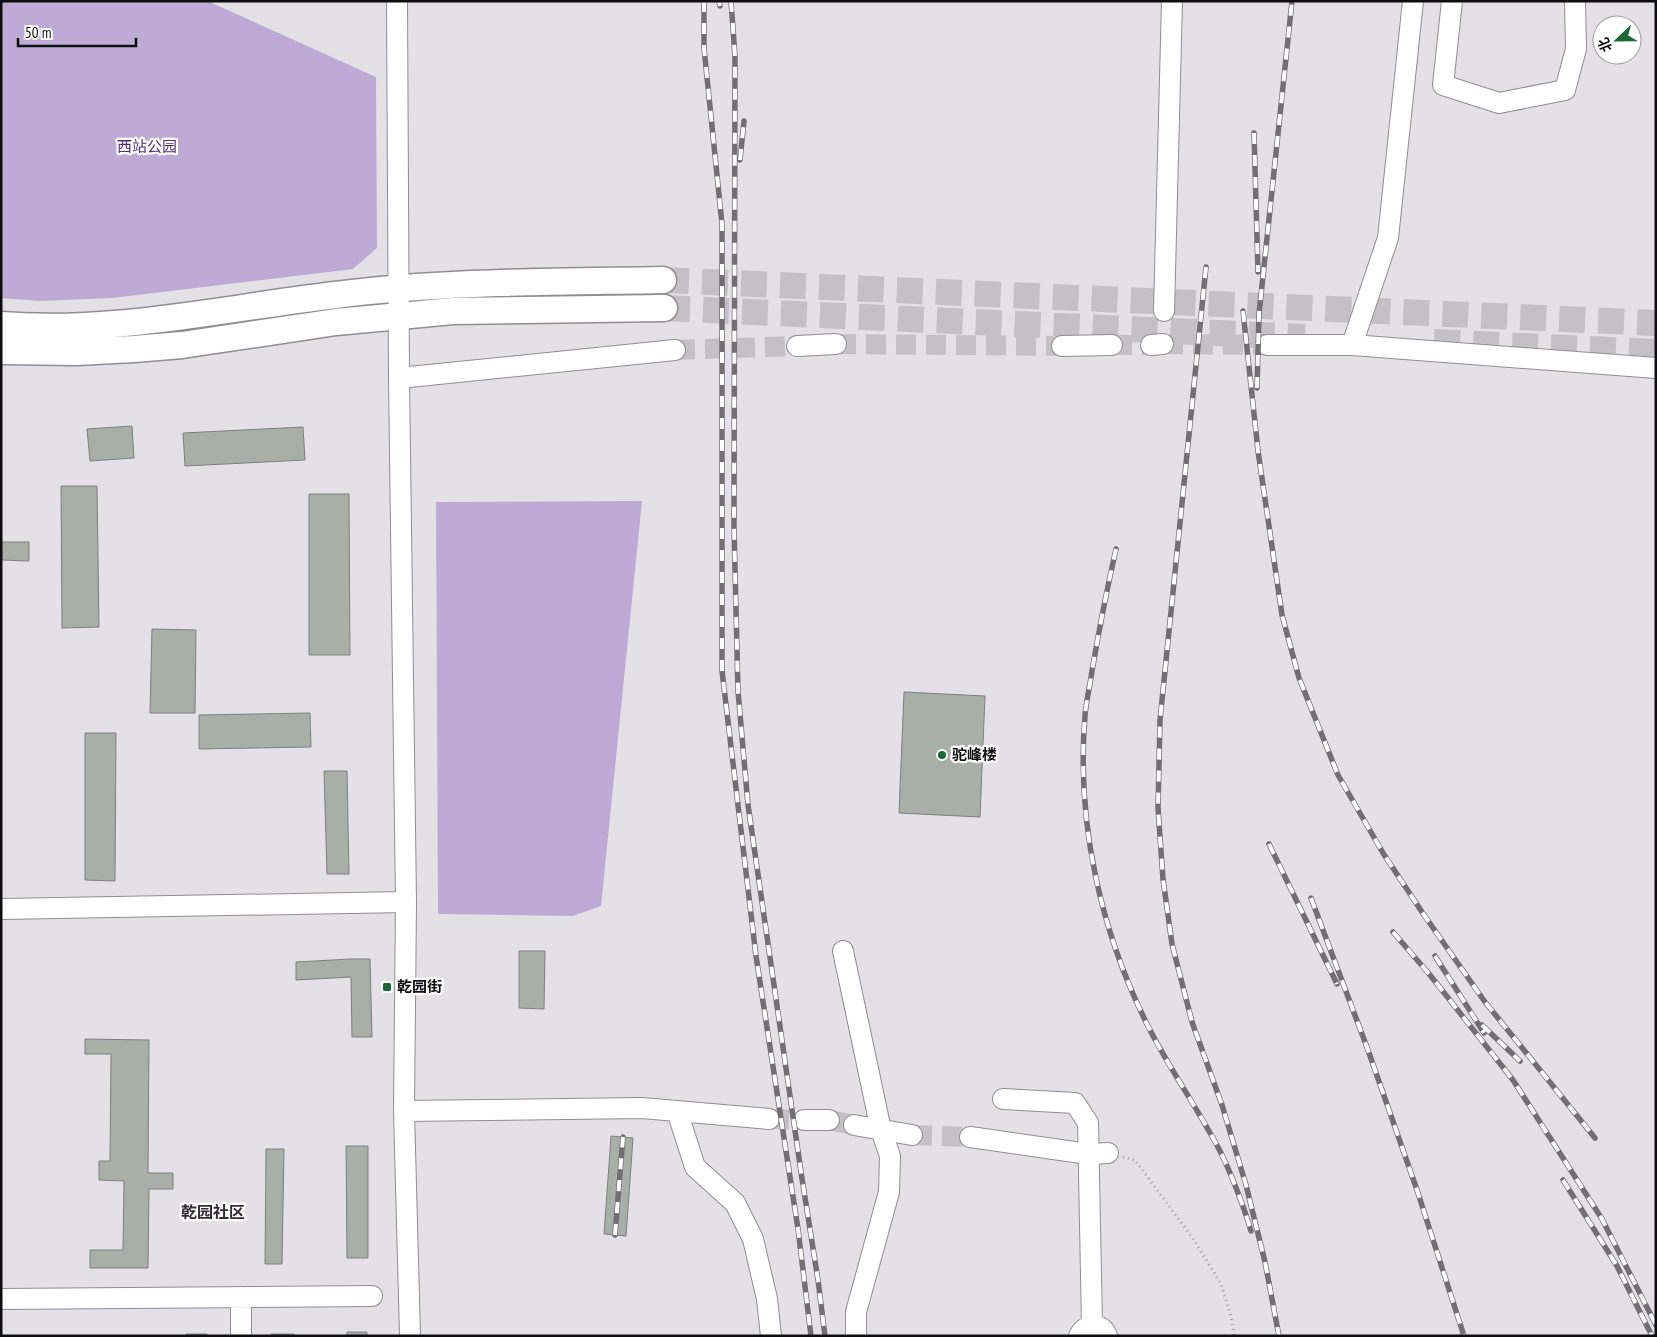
<svg xmlns="http://www.w3.org/2000/svg" width="1657" height="1337" font-family="'PT Sans Narrow','Noto Sans SC',sans-serif">
<rect width="100%" height="100%" fill="#e3e1e6"/>
<path fill="#beabd5" d="M1 1H212V3L376 77 377 248 353 269 112 298 40 301 1 298Z
M642 501 601 906 573 916 438 914 436 502Z"/>
<path fill="#a9aea9" stroke="#7d817e" d="M132 426 134 458 90 461 87 429Z
M303 427 305 460 185 466 183 433Z
M61 486H97L99 627 62 628Z
M309 494H349L350 655H309Z
M1 542H29V561L1 560Z
M152 629 196 630 195 713H150Z
M904 692 985 696 980 817 899 813Z
M310 713 311 747 199 749V715Z
M85 733H116L115 881 85 880Z
M324 771H347L349 874H327Z
M519 951H545L544 1009 519 1008Z
M350 959H370L372 1037H352L351 977 296 980V962Z
M85 1039 149 1040 148 1173H173V1189H149L148 1268H90V1250H123L124 1181 99 1180V1161H110L111 1054H85Z
M611 1136 633 1138 626 1236 604 1234Z
M346 1146H368V1258H347Z
M266 1149H284L282 1264H265Z
M347 1332H367V1336H347Z
M186 1334H207V1336H186Z
M271 1334H294L295 1336H271Z"/>
<g fill="none" stroke-linecap="round" stroke-linejoin="round">
<path stroke="#c3c1c6" stroke-width="20" stroke-dasharray="20 10" stroke-linecap="butt" d="M836 344 1062 346
M1163 344 1267 345
M1112 345H1151
M675 350 797 346
M769 1119 804 1120
M829 1120 854 1125
M912 1135 970 1137"/>
<path stroke="#c3c1c6" stroke-width="26" stroke-dasharray="26 13" stroke-linecap="butt" d="M663 280 1656 323
M664 308 1305 337
M1434 342 1656 352"/>
<defs>
<path id="minor" d="M397 1 399 378 406 902 404 1111 410 1336
M1452 1 1443 85 1499 103 1565 90 1576 49 1575 1
M1164 311 1172 1
M1151 345 1163 344
M1267 345H1352L1656 368
M1352 345 1388 238 1413 1
M797 346 836 344
M1062 346 1112 345
M399 378 675 350
M1 909 406 902
M843 951 881 1130 890 1156 889 1192 856 1312V1336
M1003 1099 1075 1103 1088 1123 1092 1325
M404 1111 642 1108 769 1119
M677 1111 695 1167 735 1203 753 1239 767 1299 771 1336
M804 1120H829
M854 1125 912 1135
M970 1137 1088 1154 1108 1153
M241 1297V1336
M1 1299 372 1296
M1079 1336C1085 1323 1102 1321 1107 1336"/>
<path id="major" d="M1 325C113 334 225 308 335 295 444 281 554 282 663 280
M1 351 77 352 134 349 182 345 336 322 453 311 664 308"/>
</defs>
<use href="#minor" stroke="#8f8d92" stroke-width="22"/>
<use href="#major" stroke="#8f8d92" stroke-width="29"/>
<path stroke="#9f9da1" stroke-width="3" stroke-dasharray="1 4" stroke-linecap="butt" d="M1123 1157 1135 1160 1194 1240 1221 1284 1231 1316 1234 1336"/>
<use href="#minor" stroke="#fff" stroke-width="20"/>
<use href="#major" stroke="#fff" stroke-width="26"/>
<defs>
<path id="rail" d="M704 1V48L722 224V671L756 956 798 1229 811 1336
M719 1 720 6
M731 1 735 56 734 527 738 691 748 805 801 1172 818 1280 825 1336
M1254 133 1258 272
M740 160 744 121
M1206 267 1160 720 1158 808 1163 879 1172 944 1192 1022 1222 1105 1246 1185 1265 1262 1279 1336
M1243 311 1258 451 1282 615 1299 678 1338 775 1383 853 1424 915 1485 1002 1595 1138
M1257 388 1259 314 1292 1
M1116 549C1107 589 1099 630 1092 671 1090 686 1086 701 1085 716 1076 823 1101 934 1150 1030 1171 1071 1198 1109 1220 1151 1231 1173 1244 1207 1251 1231
M1269 844 1337 984
M1311 898 1368 1050 1417 1190 1464 1336
M1393 932 1430 975 1513 1080 1602 1219 1656 1325
M1435 956 1484 1033
M1482 1025 1520 1061
M1563 1180 1617 1266 1652 1336
M615 1235 623 1137"/>
</defs>
<use href="#rail" stroke="#716f73" stroke-width="5.5"/>
<use href="#rail" stroke="#fff" stroke-width="4" stroke-dasharray="11" stroke-linecap="butt"/>
</g>
<g fill="#1b6634" stroke="#fff" stroke-width="2">
<circle cx="942" cy="755" r="5"/>
<rect x="382" y="982" width="10" height="10" rx="2.5"/>
</g>
<g text-anchor="middle" stroke-width="4.5" stroke-linejoin="round" paint-order="stroke">
<g font-size="15" fill="#502b73" stroke="#fff">
<text x="147" y="152">西站公园</text>
</g>
<g font-size="15" font-weight="bold" fill="#0d0c0e" stroke="#fff" text-anchor="start">
<text x="952" y="760">驼峰楼</text>
<text x="397" y="992">乾园街</text>
</g>
<g font-size="16" font-weight="bold" fill="#302e32" stroke="#fff">
<text x="213" y="1218">乾园社区</text>
</g>
</g>
<rect width="1657" height="1337" fill="none" stroke="#0d0c0e" stroke-width="5"/>
<g transform="translate(1617 40) rotate(248)"><circle r="24" fill="#ffffff" stroke="#9e9e9f"/>
<path d="M0-4L9 19L0 12L-9 19Z" fill="#1b6634"/>
<text y="-8" font-size="14" font-weight="bold" text-anchor="middle" fill="#0d0c0e">北</text>
</g>
<path d="M18 38v8h118v-8" fill="none" stroke="#0d0c0e" stroke-width="2.5"/>
<text x="25" y="38" font-size="15" fill="#0d0c0e" stroke="#ffffff" stroke-width="4" paint-order="stroke">50 m</text>
</svg>
